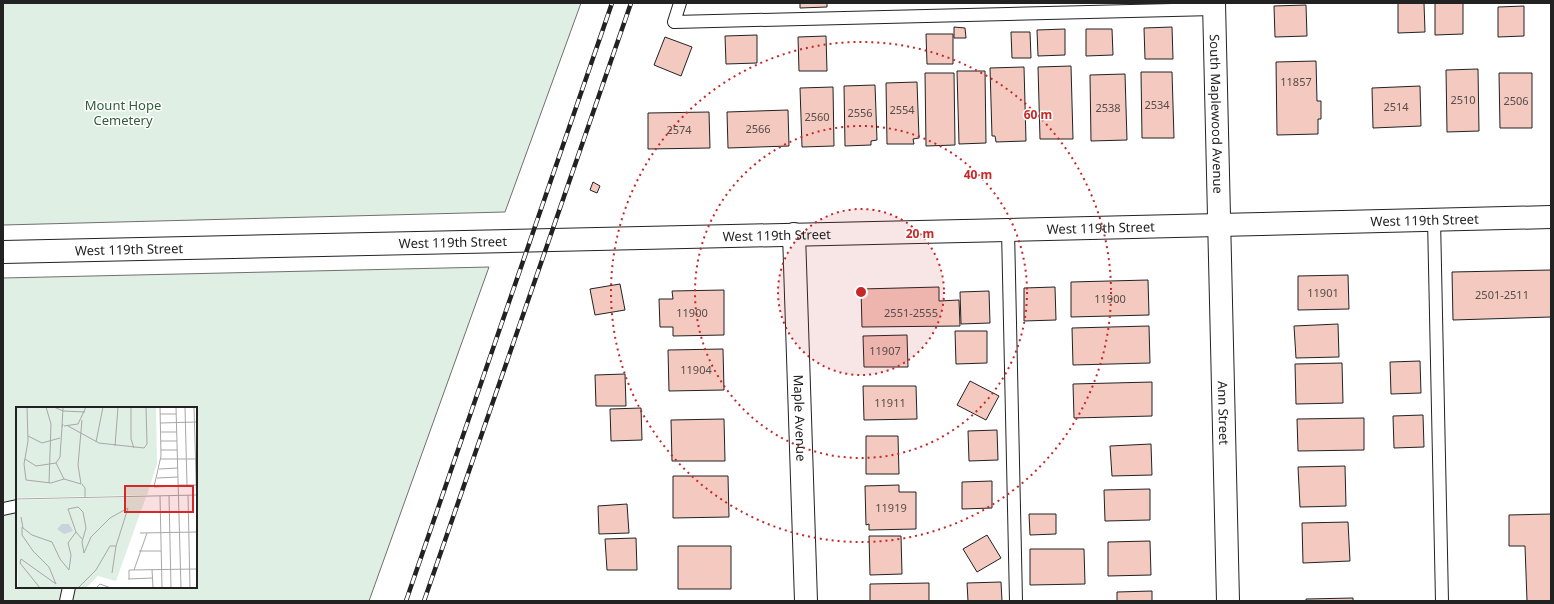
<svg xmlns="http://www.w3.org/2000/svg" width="1554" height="604" font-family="'Noto Sans',sans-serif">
<rect width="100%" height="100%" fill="#fff"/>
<path fill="#e0efe3" stroke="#6f6f6f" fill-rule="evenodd" d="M3 3H581L505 212 3 225Z
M489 267 369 601H3V278ZM17 408H196V587H17Z"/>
<path fill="#f3c9c0" stroke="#222" d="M800 3H827V7L800 8Z
M1398 3H1424L1425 32 1398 33Z
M1435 3H1463V34L1435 35Z
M1306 5 1307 36 1275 37 1274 6Z
M1524 6V36L1498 37V7Z
M954 27 965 28 966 38H954Z
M1172 27 1173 59H1145L1144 28Z
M1065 29V55L1038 56 1037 30Z
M1086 29H1112L1113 55 1086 56Z
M1011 32H1030L1031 58H1012Z
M926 34H953V64H927Z
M757 35V63L726 64 725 36Z
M826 36 827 71H799L798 37Z
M665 37 692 47 681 76 654 65Z
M1316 61 1317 101H1321V119H1318V134L1277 135 1276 62Z
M1071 66 1073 139H1040L1038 67Z
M1024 67 1026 141 996 142 995 136H992L990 68Z
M1478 69 1479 131 1447 132 1446 70Z
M957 71H985L986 143 959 144Z
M1141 72H1172L1174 138H1142Z
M925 73H954L955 145 926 146Z
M1499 73H1532V128H1500Z
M1125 74 1127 140 1091 141 1090 75Z
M917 82 919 138 913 139 914 144H887L886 83Z
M875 85 877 140 871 141V145L845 146 844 86Z
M1420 86 1421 126 1373 128 1372 88Z
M833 87 834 146 802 147 800 88Z
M788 110 789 146 728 148 727 112Z
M709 112 710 148 648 149V113Z
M593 182 600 186 597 193 590 190Z
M1551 270V317L1453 320 1452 272Z
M1348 275 1349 309 1298 310V276Z
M1148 280 1149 315 1071 317V282Z
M620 284 625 310 595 315 590 289Z
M939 287V301L959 300 960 326 862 327 861 289Z
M1055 287 1056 320 1024 321V288Z
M724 290V335L673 336V327H660L659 299H673L672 291Z
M989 291 990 323 961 324 960 292Z
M1338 324 1339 357 1296 358 1294 326Z
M1149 326 1150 363 1073 365 1072 328Z
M955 331H987V363L956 364Z
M907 335 908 367H864L863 336Z
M723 349 724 390 669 391 668 350Z
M1420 361 1421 393 1391 394 1390 362Z
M1342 363 1343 403 1296 404 1295 364Z
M625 374 626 406H596L595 375Z
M970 381 999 396 986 420 957 405Z
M1152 382V416L1074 418 1073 384Z
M863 386H916L917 419 864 420Z
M641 408 642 440 611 441 610 409Z
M1423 415 1424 447 1394 448 1393 416Z
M1364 418V450L1298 451 1297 419Z
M724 419 725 461H672L671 420Z
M997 430 998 460 969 461 968 431Z
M866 436H898L899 474H866Z
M1151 444 1152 475 1112 476 1110 446Z
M1345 466 1346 506 1300 507 1298 467Z
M673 476H728L729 517 673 518Z
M992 481V508L962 509V482Z
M899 485V492H916V529L869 530V524L866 525 865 486Z
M1150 489V520L1105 521 1104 490Z
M627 504 629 533 599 534 598 506Z
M1029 514H1056V534L1030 535Z
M1551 514V601H1527L1525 546H1509V515Z
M1348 522 1350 561 1303 563 1302 523Z
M987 535 1001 558 977 572 963 549Z
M869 536H901L902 574 870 575Z
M636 538 637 570H607L605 539Z
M1150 541 1151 575 1108 576V542Z
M678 546H731V589H678Z
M1030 549H1084L1085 584 1030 585Z
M1001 582 1002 601H968L967 583Z
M929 583V601H870V584Z
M1152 591V601H1117V592Z
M1353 598V601H1306V599Z"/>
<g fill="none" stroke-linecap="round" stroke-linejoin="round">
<defs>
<path id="service" d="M680 3 674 22 1214 9
M1434 219 1442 601
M1008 230 1016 601
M3 509 17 506
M66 601 69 587"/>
<g id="minor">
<path id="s1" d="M1214 3 1228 601"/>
<path id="s2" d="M794 234 806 601"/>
</g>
<g id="tertiary">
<path id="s3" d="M3 252 1008 230 1551 217"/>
</g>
</defs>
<use href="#service" stroke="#222" stroke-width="14"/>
<use href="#minor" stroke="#222" stroke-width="24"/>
<use href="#tertiary" stroke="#222" stroke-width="24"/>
<use href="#service" stroke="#fff" stroke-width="12"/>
<use href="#minor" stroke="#fff" stroke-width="22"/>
<use href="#tertiary" stroke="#fff" stroke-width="22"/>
<defs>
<path id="rail" d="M406 601 612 3
M424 601 631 3"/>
</defs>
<use href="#rail" stroke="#222" stroke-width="4.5"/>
<use href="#rail" stroke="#fff" stroke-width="3" stroke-dasharray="9" stroke-linecap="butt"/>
</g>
<circle cx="861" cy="292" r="83" fill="#c62828" fill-opacity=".12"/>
<g fill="none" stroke="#c62828" stroke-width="2" stroke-dasharray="2 4">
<circle cx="861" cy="292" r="83"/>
<circle cx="861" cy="292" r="166"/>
<circle cx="861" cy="292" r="250"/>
</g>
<g text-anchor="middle" stroke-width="3" stroke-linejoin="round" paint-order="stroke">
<g font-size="11" fill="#564c4a">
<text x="1296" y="86">11857</text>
<text x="1463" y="104">2510</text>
<text x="1516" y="105">2506</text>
<text x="1157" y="109">2534</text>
<text x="1396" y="111">2514</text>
<text x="1108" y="112">2538</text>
<text x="902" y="114">2554</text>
<text x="860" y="117">2556</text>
<text x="817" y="121">2560</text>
<text x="758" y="133">2566</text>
<text x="679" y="134">2574</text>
<text x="1323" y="297">11901</text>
<text x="1502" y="299">2501-2511</text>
<text x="1110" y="303">11900</text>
<text x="692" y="317">11900</text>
<text x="911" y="317">2551-2555</text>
<text x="885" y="355">11907</text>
<text x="696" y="374">11904</text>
<text x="890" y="407">11911</text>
<text x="891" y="512">11919</text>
</g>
<g font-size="13" fill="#2f5e38" stroke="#fff">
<text x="123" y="110">Mount Hope<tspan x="123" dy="15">Cemetery</tspan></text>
</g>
<g font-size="13" fill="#222" stroke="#fff">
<text dy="5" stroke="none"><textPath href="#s1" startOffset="111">South Maplewood Avenue</textPath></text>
<text dy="5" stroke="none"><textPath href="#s3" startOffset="1422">West 119th Street</textPath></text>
<text dy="5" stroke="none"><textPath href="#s3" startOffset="1098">West 119th Street</textPath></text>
<text dy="5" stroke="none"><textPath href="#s3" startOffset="774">West 119th Street</textPath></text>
<text dy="5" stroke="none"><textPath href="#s3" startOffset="450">West 119th Street</textPath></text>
<text dy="5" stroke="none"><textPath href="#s3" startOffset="126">West 119th Street</textPath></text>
<text dy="5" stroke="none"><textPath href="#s1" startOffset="410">Ann Street</textPath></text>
<text dy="5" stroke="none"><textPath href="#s2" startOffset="184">Maple Avenue</textPath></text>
</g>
</g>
<g transform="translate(16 407)">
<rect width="181" height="181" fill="#fff"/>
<path d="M0 0H140L141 57 131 88 0 91ZM130 90 100 174 82 169 70 181H2L0 93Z" fill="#e0efe3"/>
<path d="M46 117H53L57 124 48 127 41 122Z" fill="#c7d3dd"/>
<path fill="none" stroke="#a7a7a7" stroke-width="1" d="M11 0 12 34 8 57 10 73 35 76 48 72M30 0 35 17 33 76M38 0 47 4 69 5M115 0V32L118 41M144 0 145 49 138 80 162 79M160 0 165 181M169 0 171 78M178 0 181 106M144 7H160M144 16 181 15M47 17 46 20 47 0M48 19 62 17 70 0M52 19 83 36 128 41 131 37 130 0M145 25H161M12 29 26 36 44 31M145 34H161M80 35 87 0M99 39 102 0M145 43H161M9 52 20 59 40 56 44 50 46 20M144 52H180M40 56 48 72 65 77 62 58 66 13M143 62 162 61M141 71 162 70M66 77 69 81V91M162 78H181M172 88 174 181M144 89 146 181M153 89 155 181M0 92 181 88M5 110 7 121 16 128 36 135 44 152 53 163 55 148 52 136 60 125M6 120V128L17 144 33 160 40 177 5 152 4 156 24 181M124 126 181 125M66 132 60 125 52 102 62 100 67 105 70 121 66 135 68 146 75 130 94 111 112 101 100 139 96 166M123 144H145M136 162 137 181M118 163 131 126M112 172 137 171M113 172V163L181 162M62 181 80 163 94 139H100M80 181 84 177 95 181"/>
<path fill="#d62828" fill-opacity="0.15" stroke="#d62828" stroke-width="2" d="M109 79H177V105H109Z"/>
<rect width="181" height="181" fill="none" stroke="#222" stroke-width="2"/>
</g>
<circle cx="861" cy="292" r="6" fill="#c62828" stroke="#fff" stroke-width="2"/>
<g font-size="12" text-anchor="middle" font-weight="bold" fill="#c62828" stroke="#fff" stroke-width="3" stroke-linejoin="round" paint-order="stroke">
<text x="1038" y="119">60 m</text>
<text x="978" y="179">40 m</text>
<text x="920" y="238">20 m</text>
</g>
<rect width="1554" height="604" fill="none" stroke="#222222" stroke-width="8"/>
</svg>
